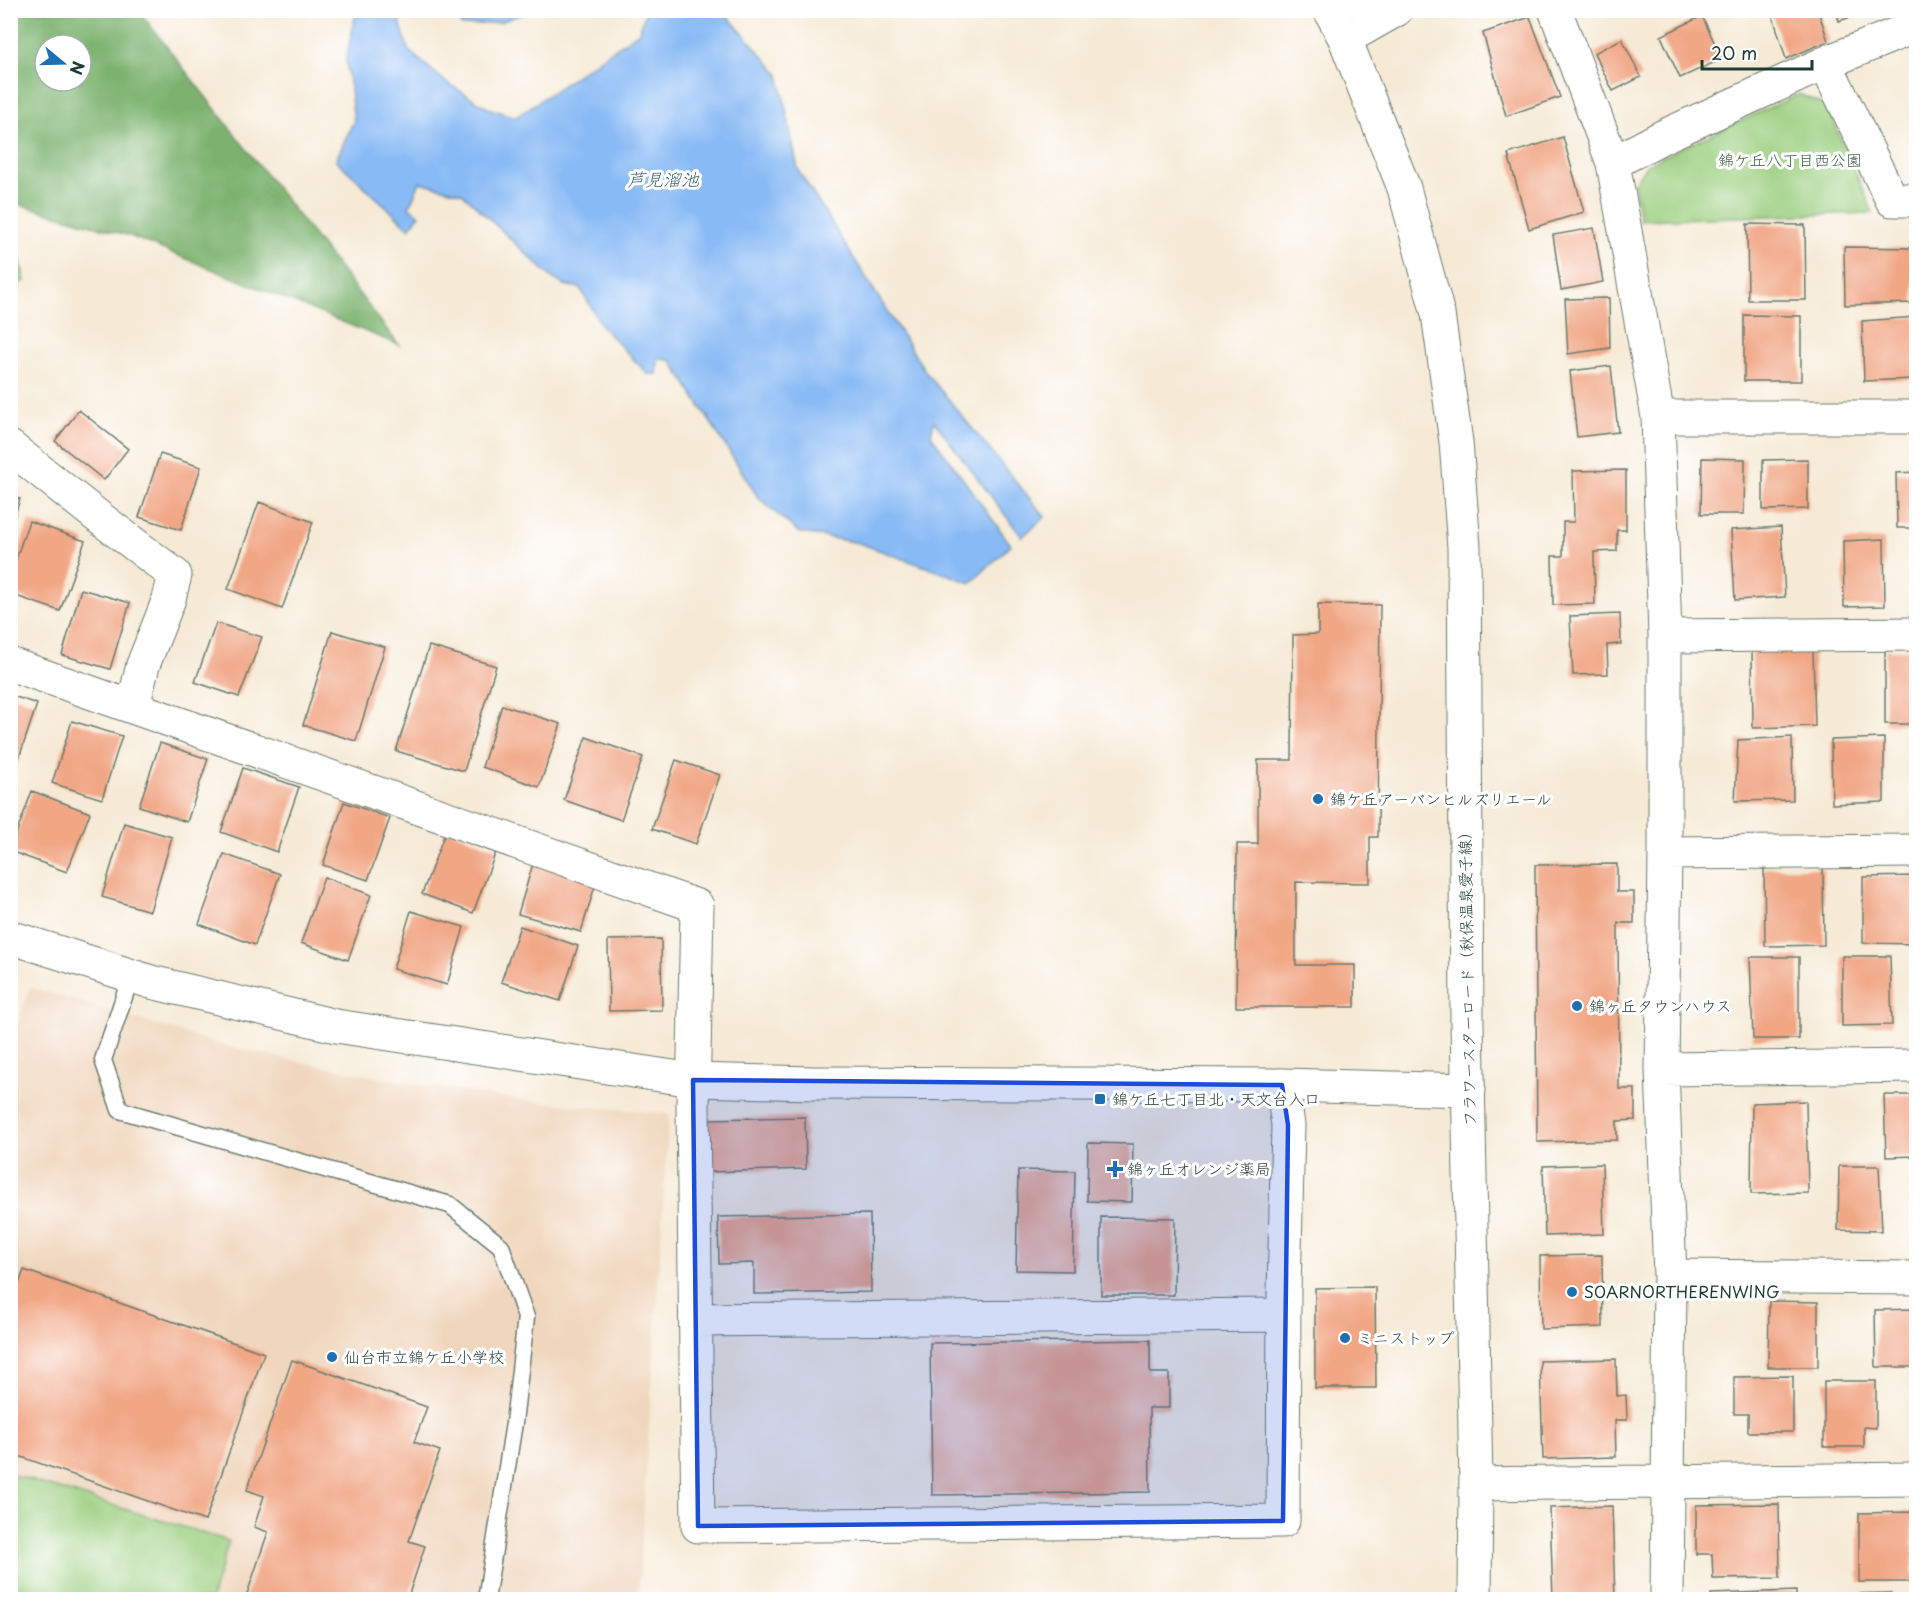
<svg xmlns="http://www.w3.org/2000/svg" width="1927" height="1610" font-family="'Playpen Sans','Klee One',sans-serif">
<rect width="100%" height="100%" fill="#fff"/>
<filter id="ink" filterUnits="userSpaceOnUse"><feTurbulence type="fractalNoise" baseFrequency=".0167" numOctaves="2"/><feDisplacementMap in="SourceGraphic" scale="12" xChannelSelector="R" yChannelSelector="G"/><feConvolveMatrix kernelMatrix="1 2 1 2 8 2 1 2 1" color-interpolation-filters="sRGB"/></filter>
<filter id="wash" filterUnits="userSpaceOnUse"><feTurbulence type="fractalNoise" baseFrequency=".008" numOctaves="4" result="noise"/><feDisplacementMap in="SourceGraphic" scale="24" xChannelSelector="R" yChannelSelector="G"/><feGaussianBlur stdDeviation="1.35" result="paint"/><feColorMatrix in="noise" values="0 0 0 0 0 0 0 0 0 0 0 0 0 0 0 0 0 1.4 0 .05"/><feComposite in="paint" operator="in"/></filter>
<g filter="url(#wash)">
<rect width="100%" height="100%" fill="#f6ead6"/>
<path fill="#f0d6bc" d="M30 987 230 1047 379 1078 526 1101 669 1114 638 1599 11 1600 10 1046Z"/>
<path fill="#9bcf7f" stroke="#5d865a" stroke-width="1.5" d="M1799 94 1827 106 1873 213 1640 220 1634 183 1647 164Z
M11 220 25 281 11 287 10 221Z
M10 1474 229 1541 211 1599H11Z"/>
<path fill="#7cb26e" stroke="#4e7851" stroke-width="1.5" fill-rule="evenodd" d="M10 11H139L399 345 130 236 11 202ZM45 45H81V81H45Z"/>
<path fill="#88baf5" stroke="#547c94" stroke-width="1.5" d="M351 11H409H405L400 21 408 50 447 83 488 108 516 117 639 32 646 11H723L779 74 798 170 925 371 1045 517 1022 537 934 421 931 435 1011 545 971 583 859 543 798 532 758 497 671 360 658 359 657 374H648L603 328 580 288 564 285 551 277 462 193 420 182 409 207 420 215 409 228 336 160 354 120 346 59 356 14Z
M455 11V10L530 11 500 22 462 26 452 13Z"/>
<g id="blocks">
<path fill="#f1a684" d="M1771 10H1818L1828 41 1786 59Z
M1836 10H1870V11L1839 21Z
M1702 16 1722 59 1680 78 1661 36Z
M1530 17 1560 97 1506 116 1483 33Z
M1622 39 1641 77 1613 91 1594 53Z
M1563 137 1584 212 1529 229 1508 154Z
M1747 224 1805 225 1806 300H1748Z
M1594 228 1603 282 1561 290 1553 235Z
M1844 247 1913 248 1914 303 1845 305Z
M1609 298 1610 348 1568 354 1565 299Z
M1744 315 1801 316V381H1744Z
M1916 317V379L1864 381 1862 321Z
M1611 366 1618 432 1577 437 1570 371Z
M79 410 128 449 104 480 55 441Z
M160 454 201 467 181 530 139 517Z
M1702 458 1745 459 1744 514H1701Z
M1808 459V509L1763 510V460Z
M1626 470V530H1617V551L1594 552 1595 604 1553 605 1552 556H1563V522H1574L1573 471Z
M1916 472V528H1897L1896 473Z
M10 496 20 499 11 528 10 527Z
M259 502 313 522 282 609 228 589Z
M29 521 85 541 60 611 10 594V576Z
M1781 527 1785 597 1735 600 1731 530Z
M1884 539 1885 606 1844 607 1843 541Z
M81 589 130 603 110 669 62 655Z
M1318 604 1380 605 1378 837H1370V883L1296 882V965H1355V1007H1236L1237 844H1258V760H1292L1293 635 1318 634Z
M1620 614 1621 644 1607 645 1608 674 1573 675 1570 616Z
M216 623 262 637 239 697 195 682Z
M332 631 385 647 356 741 303 725Z
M429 646 496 666 464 771 396 751Z
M1813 649 1815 726 1753 728 1752 650Z
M1885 650H1916V724H1885Z
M10 695 37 704 16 767 10 765Z
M502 705 561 724 539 787 482 767Z
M72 721 122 736 102 799 52 783Z
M586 737 643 757 621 820 564 800Z
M1792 737 1793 800 1735 801 1738 740Z
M1884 738V802L1832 804 1831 740Z
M1914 738H1916V805H1914Z
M160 743 208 759 187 822 139 806Z
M676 760 720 775 696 844 652 829Z
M243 768 299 787 277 852 221 832Z
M32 791 90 813 67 872 10 851Z
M344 802 390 818 368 880 323 865Z
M124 823 172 837 150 911 102 897Z
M446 830 497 849 473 913 422 894Z
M224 854 280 874 255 945 199 924Z
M535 857 598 876 581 932 518 914Z
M1617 864V892H1634V923H1618L1619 1089H1635V1120L1617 1121V1140L1537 1142 1535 865Z
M1764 868H1823L1824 945 1765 946Z
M1916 876V944L1863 943V877Z
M324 877 371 895 348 960 301 943Z
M411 911 464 927 447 985 393 969Z
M520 926 578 946 560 1001 501 982Z
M661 939 662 1010 609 1011 608 940Z
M1842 956H1890L1892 1025 1842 1026Z
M1750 957H1799V1039H1753Z
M10 987 17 990 11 1010H10Z
M1884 1095H1916V1156L1886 1157Z
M1806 1101 1808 1193 1751 1194 1752 1103Z
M805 1117 806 1169 709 1172 708 1119Z
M1088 1143 1133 1144 1132 1202 1087 1201Z
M1602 1164 1604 1234 1545 1236 1543 1166Z
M1839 1166H1879L1882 1231 1838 1230Z
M1018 1170 1075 1171 1073 1271 1016 1270Z
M870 1214 871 1292 754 1294V1263L719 1264 718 1217Z
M1101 1217 1175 1218 1174 1295H1101Z
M1602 1255 1603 1327 1541 1329 1540 1256Z
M24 1270 264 1353 205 1521 10 1453V1308Z
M1375 1287 1376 1388H1315V1288Z
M1769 1301 1818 1302V1367H1768Z
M1916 1309V1367H1876L1875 1310Z
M1150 1340V1373H1169V1408H1149L1150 1492 932 1495 930 1343Z
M1616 1359 1617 1396 1626 1395 1627 1420H1615L1616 1457 1543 1459 1540 1361Z
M292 1360 427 1407 414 1442 440 1451 409 1541 425 1546 407 1600H245L268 1532 254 1527 264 1496 247 1490Z
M1793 1376V1432H1748V1414H1734V1377Z
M1824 1381H1876V1428L1864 1427V1447H1824Z
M1779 1504 1780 1578 1713 1579 1712 1554H1696V1505Z
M1612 1506 1615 1600H1553L1550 1508Z
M1913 1512V1582H1859V1513Z
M1796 1591V1600H1711V1594Z
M1891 1593V1600H1841V1594Z"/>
</g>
</g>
<g filter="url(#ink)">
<use href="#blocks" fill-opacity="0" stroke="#6a7a6d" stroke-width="1.5"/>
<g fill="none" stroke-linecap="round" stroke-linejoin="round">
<defs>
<path id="lane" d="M131 976 103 1060 120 1110 450 1205 501 1246 526 1317 514 1423 486 1600"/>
<path id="street" d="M1555 10 1613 163 1658 417 1665 636V853L1662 1069 1670 1276 1667 1600
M1825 63 1892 200H1916
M1613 163 1662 137 1825 63 1916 26
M1658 417H1916
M10 447 101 519 175 575 169 599 143 665 133 706
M1665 636 1916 634
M10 664 697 906 693 1106 698 1526 1283 1521 1284 1293 1288 1125 1282 1085
M1665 853 1916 851
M1662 1069 1916 1066
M1670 1276 1916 1278
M696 1320 1284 1315
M1476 1484 1916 1479"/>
<path id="secondary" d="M1330 10 1345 39 1404 188 1438 314 1456 442 1464 547 1467 1023 1476 1484 1475 1600
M1345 39 1396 10
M10 937 151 982 336 1026 693 1080 814 1083 1282 1085 1469 1090"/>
</defs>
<use href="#lane" stroke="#6a7a6d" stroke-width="19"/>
<use href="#street" stroke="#6a7a6d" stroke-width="35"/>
<use href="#secondary" stroke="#6a7a6d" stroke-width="35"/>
<use href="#lane" stroke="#fff" stroke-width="16"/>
<use href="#street" stroke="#fff" stroke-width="33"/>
<use href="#secondary" stroke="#fff" stroke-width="33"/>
</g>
</g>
<path fill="#1d4ed8" fill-opacity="0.2" stroke="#1d4ed8" stroke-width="4.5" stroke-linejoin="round" d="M693 1080 1282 1085 1288 1125 1283 1521 698 1526Z"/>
<g fill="#1f6fb2" stroke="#fff" stroke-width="2">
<circle cx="1318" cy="799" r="6"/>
<circle cx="1577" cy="1006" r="6"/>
<rect x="1094" y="1093" width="12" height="12" rx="3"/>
<path d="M1112 1160h6v6h6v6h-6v6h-6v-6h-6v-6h6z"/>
<circle cx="1572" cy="1292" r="6"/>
<circle cx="1345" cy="1338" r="6"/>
<circle cx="332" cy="1357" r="6"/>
</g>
<g text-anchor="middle" stroke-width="6" stroke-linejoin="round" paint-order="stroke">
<g font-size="16" fill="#3e6247" stroke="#fff">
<text x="1790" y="166">錦ケ丘八丁目西公園</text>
</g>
<g font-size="16" fill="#1f3d34" stroke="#fff" text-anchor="start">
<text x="1330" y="805">錦ケ丘アーバンヒルズリエール</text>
<text x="1589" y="1012">錦ヶ丘タウンハウス</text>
<text x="1112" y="1105">錦ケ丘七丁目北・天文台入口</text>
<text x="1127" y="1175">錦ヶ丘オレンジ薬局</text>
<text x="1584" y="1298">SOARNORTHERENWING</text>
<text x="1357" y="1344">ミニストップ</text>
<text x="344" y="1363">仙台市立錦ケ丘小学校</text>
</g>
<g font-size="16" fill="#1f3d34" stroke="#fff">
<text transform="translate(1467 975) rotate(-91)" y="6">フラワースターロード（秋保温泉愛子線）</text>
</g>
<g font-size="18" font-style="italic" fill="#3e626e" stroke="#fff">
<text x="663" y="186">芦見溜池</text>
</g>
</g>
<rect width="1927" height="1610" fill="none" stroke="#fff" stroke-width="36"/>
<g transform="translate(63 63) rotate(109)"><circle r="28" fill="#ffffff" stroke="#a5b1ae" stroke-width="1.5"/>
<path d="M0-4.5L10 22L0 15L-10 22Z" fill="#1f6fb2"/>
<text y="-9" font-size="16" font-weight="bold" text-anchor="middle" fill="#1f3d34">N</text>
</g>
<path d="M1702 60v9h110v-9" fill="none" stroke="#1f3d34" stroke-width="3"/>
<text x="1711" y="60" font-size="18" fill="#1f3d34" stroke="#ffffff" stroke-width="4.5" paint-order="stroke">20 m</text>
</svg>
